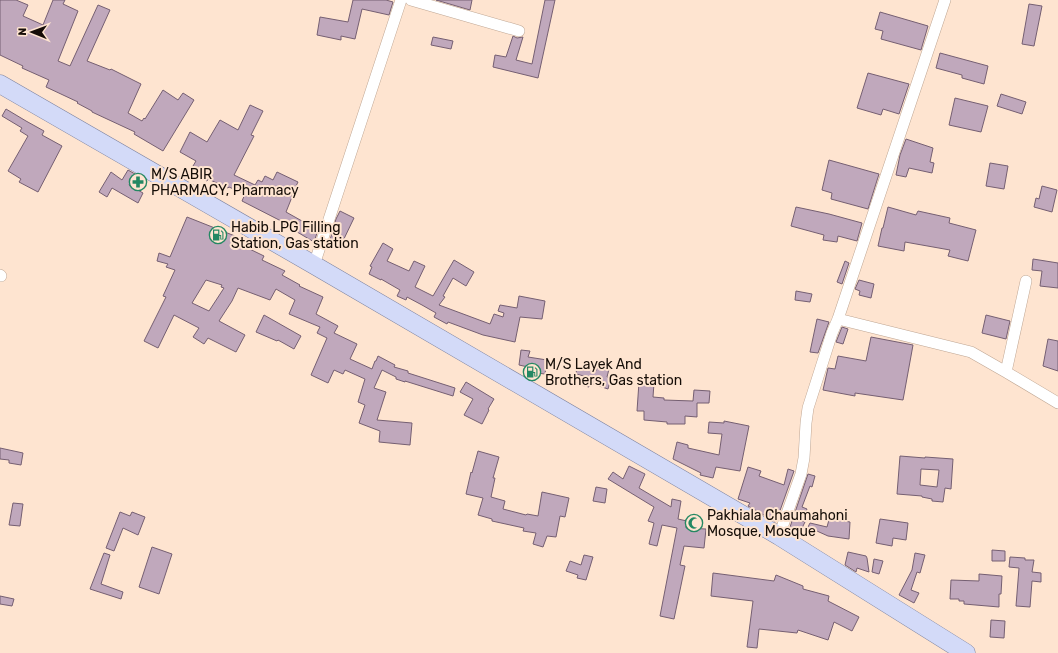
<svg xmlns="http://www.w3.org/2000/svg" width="1058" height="653" font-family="Rubik,sans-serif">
<rect width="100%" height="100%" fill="#fee4d0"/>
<path fill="#c0a8bc" stroke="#755f72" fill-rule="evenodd" d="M0 0H16L28 5 23 16 43 25 53 0H65L63 4 78 11 58 61 70 66 98 5 110 10 87 61 110 70 111 69 141 84 128 113 142 121 144 118 145 119 163 90 178 100 183 93 194 100 163 151 134 134 135 132 92 112V111L77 103 78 102 46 87 49 80 22 68 23 66 0 55Z
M353 0H386L393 2 389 15 362 9 355 39 341 36V40L317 35 320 17 348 22Z
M436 0H472L470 10Z
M545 0H555L538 78 493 67 495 55 506 57 513 36 517 38 523 37 516 60 532 64Z
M1029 4 1042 6 1034 46 1022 44Z
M880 12 928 26 921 50 881 39 883 31 875 29Z
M433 37 453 41 451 49 431 45Z
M940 53 988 66 984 84 962 78V75L936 68Z
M868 73 909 84 899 114 883 109 881 115 857 108Z
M1001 94 1026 102 1022 114 997 106Z
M955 98 988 106 981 132 949 125Z
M250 105 263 111 251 135 254 136 234 175 255 185 258 180 262 182 265 176 273 180 277 172 298 182 291 196 292 197 286 212 318 230 314 242 282 223 283 222 242 201 245 194 229 187 228 188 208 179 207 181 190 171 196 161 180 152 190 132 207 142 220 120 238 130Z
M6 109 26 121 44 131 42 135 62 146 38 192 19 182 21 179 8 171 28 136 20 131 22 128 2 116Z
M906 139 933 148 930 162 934 163 932 173 909 168 906 177 896 175 900 155Z
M829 160 879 174 868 209 831 199 832 193 822 190Z
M990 163 1008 166 1004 189 986 186Z
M128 170 135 174 129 185 143 193 138 203 112 188 107 197 99 192 111 172 122 180Z
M1042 186 1057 190 1052 212 1034 207 1036 198 1039 199Z
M796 207 829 214 862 223 857 241 838 236 837 242 823 240 824 235 791 226Z
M888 207 916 215 918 211 950 218 949 223 976 230 968 261 948 256 950 250 905 242 904 251 878 246 882 228H883Z
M340 211 354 218 341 245 330 240 336 219Z
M187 217 235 236 233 241 264 256 262 260 285 271 282 275 300 285 299 286 323 297 316 314 338 326 334 333 357 344 350 359 372 369 375 361H376L378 356 395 365 394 367 408 371V373L455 388 453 396 405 381V382L396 379V377L382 370 374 388 386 392 377 420 412 423 410 445 379 442 380 431 359 423 365 405 358 402 365 379 345 370 343 374 334 370 328 383 311 375 327 338 317 333 320 327 289 314 295 300 276 289 270 300 238 288 232 301 219 321 245 335 236 352 208 338 204 344 193 337 199 328 174 315 158 348 144 341 166 297 163 296 175 270 166 267 168 264 157 261 159 253 170 257ZM206 280 222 285 221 287 224 288 209 311 192 303Z
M383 243 393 249 387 261 409 271 414 261 425 266 415 287 433 296 454 260 474 272 466 286 453 278 443 296 445 297 439 305 490 324 494 314 503 317 504 313 498 311 500 305 517 308 519 296 545 301 542 319 520 317 515 342 483 335 448 322 447 324 434 317 436 313 422 305 407 297 406 300 397 296 400 290 381 279V280L369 274 372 267 370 266Z
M1033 259 1058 263V288L1040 286 1042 271 1032 270Z
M845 261 849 263 842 284 837 282Z
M859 280 874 284 871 298 859 295 860 291 855 289Z
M796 291 812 294 810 302 795 300Z
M264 315 301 336 294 349 278 340 277 341 256 332Z
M986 315 1010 321 1006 339 982 333Z
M817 319 829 322 818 353 810 352Z
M842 327 848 329 843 344 836 342Z
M871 337 913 345 903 400 855 393V396L823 390 828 368 835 369 838 356 866 361Z
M1048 339 1058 341V371L1043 366Z
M521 350 530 351 528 357 547 360 545 374 537 373V369L519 365Z
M577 366 596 371 598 366 609 369 607 377 611 378 608 389 590 383 589 387 581 385 584 376 576 374Z
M466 382 494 399 488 409 489 410 482 424 464 415 473 399 460 392Z
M639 382 654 383 653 397 664 398V400L693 401 694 390 710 391 709 403H697V417L685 416V424H667V422L644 420V411H637Z
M724 421 749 426 740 471 716 467 713 478 700 475 701 473 673 459 677 442 688 445V448L719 455 722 434 708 433 709 422 724 423Z
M0 448 23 453 21 465 9 463V460L0 459Z
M478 451 499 457 493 478H495L491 497 505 501 503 509 526 515 527 514 538 516 542 492 569 498 565 517 560 516 556 537 547 536 543 547 533 544 536 533 523 531 524 528 492 521V519L478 515 483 498 466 494 471 472 472 473Z
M900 456 925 458V457L953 459 951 489 945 488 943 502 932 501V499L922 497V496L897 494ZM921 469 939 470 937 487 920 485Z
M629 466 645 474 639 488 671 507 672 499 681 501 678 519 687 521 686 528 706 529 704 548 684 546 680 565 685 566 674 619 660 616 677 528 662 525 657 546 649 544 654 523 648 521 654 507 608 479 613 472 623 479Z
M748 467 761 471 759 476 784 485 788 469 794 471 776 522 748 506 750 503 738 499Z
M808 474 815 476 812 487 810 486 802 507 807 509 802 521 805 522 798 536 789 530Z
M596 487 607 489 605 503 593 501Z
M13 503 23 504 20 526 9 525Z
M120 512 130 516 132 512 145 517 138 535 123 528 114 551 106 548Z
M830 516 836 518 837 516 844 518V521L850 522 849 539 828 536 808 527 810 523 827 527Z
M880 519 908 523 906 540 893 538 892 546 876 543Z
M152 547 172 554 159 594 139 587Z
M992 550 1005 551V561H992Z
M848 552 866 556 867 558 869 572 857 568 856 572 845 565Z
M104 553 110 555 101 584 123 592 121 599 90 589Z
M915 553 925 555 920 573 917 572 911 590 919 593 914 603 899 595 912 570Z
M584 555 593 557 586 580 577 578 578 575 566 571 570 561 581 565Z
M1010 557 1025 558V560H1034L1032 572 1041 573V582L1032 581 1030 607 1016 606 1019 568 1009 567Z
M874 559 883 561 879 574 872 572Z
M713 573 774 581 776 575 803 586V589L829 596 828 601 859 617 852 631 834 622 828 640 798 630 797 633 759 629 757 648 747 647 753 601 711 596Z
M979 574 1002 576 1001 594H999V607L964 604V601H959V599H950L951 580 979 581Z
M0 596 14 599 12 606 0 604Z
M991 620 1005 621 1004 638 990 637Z"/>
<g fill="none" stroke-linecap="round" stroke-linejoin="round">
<defs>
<path id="minor" d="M411 0 519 31
M314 265 401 0
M0 275 1 276
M838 319 971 352 1006 372 1058 403
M1006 372 1026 281
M779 536 801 474 804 458 806 423 808 408 832 333 838 319 945 0"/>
<path id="primary" d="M0 84 314 265 779 536 966 653"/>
</defs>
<use href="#minor" stroke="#bfa693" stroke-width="12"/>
<use href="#primary" stroke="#7d83a0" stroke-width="19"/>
<use href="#minor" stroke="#fff" stroke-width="11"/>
<use href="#primary" stroke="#d3daf8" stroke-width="18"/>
</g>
<defs>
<symbol id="pharmacy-ring" viewBox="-11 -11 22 22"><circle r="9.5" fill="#fee4d0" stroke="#248863" stroke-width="1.5"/><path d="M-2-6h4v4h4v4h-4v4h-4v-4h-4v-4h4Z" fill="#248863"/></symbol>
<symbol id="fuel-ring" viewBox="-11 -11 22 22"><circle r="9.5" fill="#fee4d0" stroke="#248863" stroke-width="1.5"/><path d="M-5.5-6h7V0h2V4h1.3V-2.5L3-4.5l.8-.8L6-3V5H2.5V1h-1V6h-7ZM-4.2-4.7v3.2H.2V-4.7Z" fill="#248863"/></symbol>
<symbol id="mosque-ring" viewBox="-11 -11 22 22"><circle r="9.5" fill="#fee4d0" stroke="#248863" stroke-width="1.5"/><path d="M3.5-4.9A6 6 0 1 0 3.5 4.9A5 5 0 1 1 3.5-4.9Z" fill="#248863"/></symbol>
</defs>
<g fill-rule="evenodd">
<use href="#pharmacy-ring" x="128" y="172" width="20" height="20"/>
<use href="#fuel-ring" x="208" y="225" width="20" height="20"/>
<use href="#fuel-ring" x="522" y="362" width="20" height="20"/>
<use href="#mosque-ring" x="684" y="513" width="20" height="20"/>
</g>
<g text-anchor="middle" stroke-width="4" stroke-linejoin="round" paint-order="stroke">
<g font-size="14" fill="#150d07" stroke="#fee4d0" text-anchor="start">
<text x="151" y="179">M/S ABIR<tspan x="151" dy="16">PHARMACY, Pharmacy</tspan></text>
<text x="231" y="232">Habib LPG Filling<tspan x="231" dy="16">Station, Gas station</tspan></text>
<text x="545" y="369">M/S Layek And<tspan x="545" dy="16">Brothers, Gas station</tspan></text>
<text x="707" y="520">Pakhiala Chaumahoni<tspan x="707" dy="16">Mosque, Mosque</tspan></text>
</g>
</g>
<g transform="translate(32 32) rotate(271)" stroke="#fee4d0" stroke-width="3" paint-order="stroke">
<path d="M0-3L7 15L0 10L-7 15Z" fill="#150d07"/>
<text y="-6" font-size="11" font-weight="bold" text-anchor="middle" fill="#150d07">N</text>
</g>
</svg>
